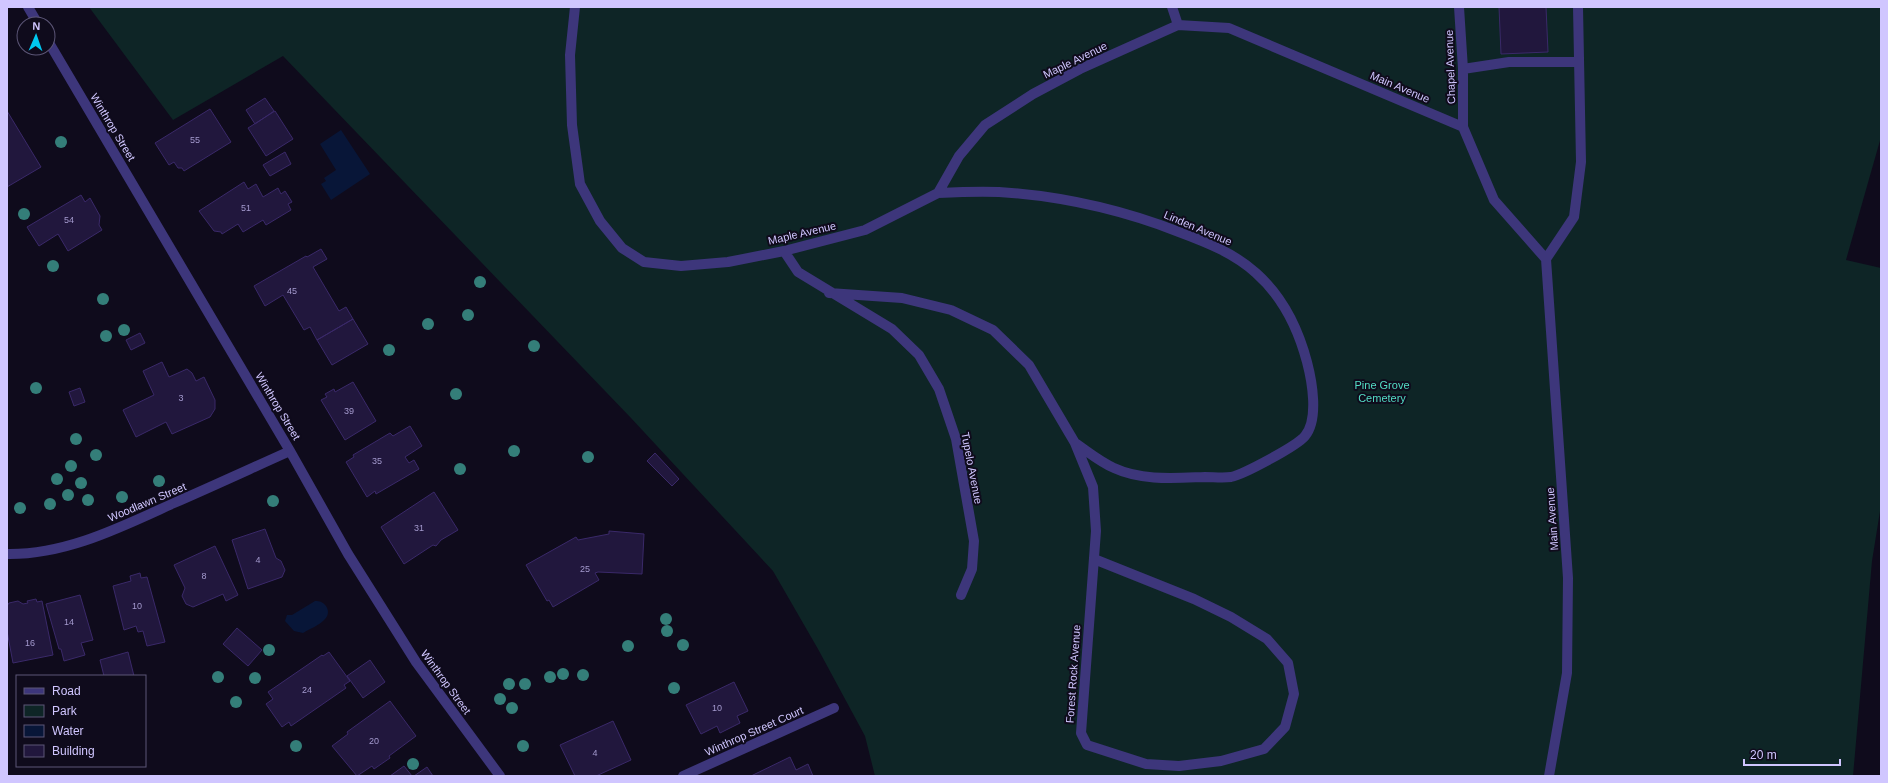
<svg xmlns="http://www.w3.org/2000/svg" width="1888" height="783" font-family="Helvetica,sans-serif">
<rect width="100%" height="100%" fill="#0f0b1c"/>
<path fill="#0e2526" d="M89 7H1881V137L1846 260 1881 268V505L1872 561 1853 776H875L865 736 818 649 773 571 631 418 283 56 173 120Z"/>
<path fill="#081638" d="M341 130 370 174 331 200 321 184 326 181 324 178 336 170 320 144Z
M315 601C320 601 323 602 326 606 335 620 311 628 303 633L294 631 285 621 287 615H292Z"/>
<path fill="#21173d" stroke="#3a2969" d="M1499 7H1546L1548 52 1501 54Z
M265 98 274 111 255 124 246 110Z
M210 109 231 142 184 171 182 168H178L174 162 169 165 155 143Z
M7 111 41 167 7 187Z
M275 111 293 139 266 156 248 128Z
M285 152 291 164 270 176 263 165Z
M244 182 248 189 256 184 263 197 278 188 281 194 285 191 292 202 288 204 291 210 266 225 263 220 243 232 238 224 222 234 221 232 214 231 199 211Z
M81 195 85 202 90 198 100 216 99 225 102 230 68 251 58 234 39 246 27 227Z
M321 249 327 259 313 267 339 311 346 307 353 319 317 340 310 327 304 330 283 295 265 306 254 286 306 256 307 257Z
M353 319 368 344 332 365 317 340Z
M140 333 145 343 131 350 126 340Z
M162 362 169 377 187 369 192 373 196 381 204 377 215 400V409L210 417 172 434 166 422 136 437 123 410 154 395 143 371Z
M353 382 376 421 345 440 321 400 327 397 325 394 334 389 335 392Z
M80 388 85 402 74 406 69 392Z
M410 426 422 446 405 457 409 463 414 460 419 469 376 494 375 491 367 497 346 462 354 457 353 455 390 433 393 436Z
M655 453 679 479 672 486 647 461Z
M434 492 458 530 441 540 436 546 433 545 404 564 381 527Z
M265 529 276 558 281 561 285 570 282 577 248 589 232 540Z
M609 531 644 534 642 574 598 572 595 573 599 580 553 607 549 600 547 601 526 565 576 537 578 540 609 534Z
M215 546 238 595 226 601 223 594 193 607 186 604 182 596 185 588 174 565Z
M140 573 141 578 147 577 165 642 147 646 143 631 138 632 136 626 124 630 113 586 131 581 130 576Z
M80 595 93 640 81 643 85 655 64 661 61 649H59L46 604Z
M36 599 37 602 42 601 53 655 13 663 7 631V606L9 603 18 601 23 604 28 603 27 601Z
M237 628 262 650 248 666 223 644Z
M128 652 134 676H104L100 660Z
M329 652 350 681 344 685 346 688 291 726 289 722 282 727 266 704 273 699 268 692 322 655 323 656Z
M370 660 385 682 363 698 347 676Z
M734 682 748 711 737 716 740 723 720 733 717 726 701 734 686 705Z
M390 701 416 736 389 756 390 758 374 769 372 766 357 776 332 746 348 734 347 732Z
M613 721 631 760 596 776H575L560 745Z
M790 757 796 770 808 764 813 776H751Z
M404 766 412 776H390Z
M427 767 433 776H414Z"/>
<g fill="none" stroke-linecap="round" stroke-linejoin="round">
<path stroke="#3d367b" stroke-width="10" d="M575 7 570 55 572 125 580 184 600 221 622 248 644 262 681 266 728 262 784 251 865 230 938 193 959 156 985 125 1033 94 1080 69 1178 25 1229 28 1463 127
M1172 7 1178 25
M1459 7 1463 69V127L1494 200 1546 259 1568 578 1567 673 1549 776
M1463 69 1509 62H1579
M938 193C958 192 979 191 999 192 1062 196 1120 209 1179 232 1206 242 1234 253 1256 273 1282 296 1298 328 1307 362 1312 381 1319 419 1305 436 1297 446 1244 474 1231 477 1223 478 1213 477 1205 477 1175 478 1142 481 1114 468 1100 462 1087 451 1075 443
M784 251 798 272 892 329 919 355 939 389 956 439 974 541 972 569 961 595
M1546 259 1574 217 1581 162 1578 7
M829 293 902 298 951 310 993 330 1029 365 1075 443 1093 487 1096 531 1081 733 1087 745 1146 764 1179 766 1221 761 1264 749 1285 727 1294 694 1288 663 1267 639 1231 617 1194 599 1094 559"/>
<path stroke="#3d367b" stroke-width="10" d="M28 7 38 24
M48 41 290 451 348 554 416 662 500 776
M7 554C66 555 121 527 174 503 213 486 252 468 290 451
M683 776 834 708"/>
</g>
<g fill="#347e79">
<circle cx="61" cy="142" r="6"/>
<circle cx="24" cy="214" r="6"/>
<circle cx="53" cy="266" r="6"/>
<circle cx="480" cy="282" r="6"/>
<circle cx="103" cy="299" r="6"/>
<circle cx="468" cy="315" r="6"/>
<circle cx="428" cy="324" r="6"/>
<circle cx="124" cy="330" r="6"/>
<circle cx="106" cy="336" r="6"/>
<circle cx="534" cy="346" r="6"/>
<circle cx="389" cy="350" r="6"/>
<circle cx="36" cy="388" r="6"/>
<circle cx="456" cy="394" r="6"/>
<circle cx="76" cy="439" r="6"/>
<circle cx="514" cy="451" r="6"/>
<circle cx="96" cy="455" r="6"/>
<circle cx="588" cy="457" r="6"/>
<circle cx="71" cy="466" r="6"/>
<circle cx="460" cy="469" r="6"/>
<circle cx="57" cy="479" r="6"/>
<circle cx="159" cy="481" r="6"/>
<circle cx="81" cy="483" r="6"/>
<circle cx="68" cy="495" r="6"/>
<circle cx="122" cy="497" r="6"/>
<circle cx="88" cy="500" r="6"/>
<circle cx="273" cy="501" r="6"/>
<circle cx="50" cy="504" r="6"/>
<circle cx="20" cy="508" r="6"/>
<circle cx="666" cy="619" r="6"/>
<circle cx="667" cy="631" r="6"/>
<circle cx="683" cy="645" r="6"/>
<circle cx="628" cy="646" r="6"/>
<circle cx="269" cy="650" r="6"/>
<circle cx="563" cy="674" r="6"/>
<circle cx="583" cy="675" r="6"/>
<circle cx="218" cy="677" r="6"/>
<circle cx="550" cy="677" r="6"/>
<circle cx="255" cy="678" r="6"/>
<circle cx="509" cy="684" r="6"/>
<circle cx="525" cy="684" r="6"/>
<circle cx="674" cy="688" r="6"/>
<circle cx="500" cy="699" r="6"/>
<circle cx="236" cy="702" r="6"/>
<circle cx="512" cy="708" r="6"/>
<circle cx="296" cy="746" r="6"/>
<circle cx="523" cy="746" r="6"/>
<circle cx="413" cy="764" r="6"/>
</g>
<g text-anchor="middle" stroke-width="4" stroke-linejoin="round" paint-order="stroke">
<g font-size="9" fill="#a49ace">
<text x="195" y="143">55</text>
<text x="246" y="211">51</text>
<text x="69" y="223">54</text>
<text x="292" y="294">45</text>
<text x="181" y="401">3</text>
<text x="349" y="414">39</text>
<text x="377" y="464">35</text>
<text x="419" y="531">31</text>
<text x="258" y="563">4</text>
<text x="585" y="572">25</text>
<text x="204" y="579">8</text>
<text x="137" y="609">10</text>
<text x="69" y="625">14</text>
<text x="30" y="646">16</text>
<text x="307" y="693">24</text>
<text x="717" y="711">10</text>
<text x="374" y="744">20</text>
<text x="595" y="756">4</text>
</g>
<g font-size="11" fill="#d0c6ff" stroke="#0f0b1c">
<text transform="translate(1075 60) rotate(-26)" y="4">Maple Avenue</text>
<text transform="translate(1450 67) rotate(-92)" y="4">Chapel Avenue</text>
<text transform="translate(1400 87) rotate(23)" y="4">Main Avenue</text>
<text transform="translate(113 127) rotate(59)" y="4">Winthrop Street</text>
<text transform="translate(1198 228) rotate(23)" y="4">Linden Avenue</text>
<text transform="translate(802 233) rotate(-13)" y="4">Maple Avenue</text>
<text transform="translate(278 406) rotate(59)" y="4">Winthrop Street</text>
<text transform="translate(972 468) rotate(79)" y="4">Tupelo Avenue</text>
<text transform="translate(147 502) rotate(-23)" y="4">Woodlawn Street</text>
<text transform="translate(1552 519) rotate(-94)" y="4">Main Avenue</text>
<text transform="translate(1073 674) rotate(-86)" y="4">Forest Rock Avenue</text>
<text transform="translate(446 682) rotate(54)" y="4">Winthrop Street</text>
<text transform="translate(754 731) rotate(-24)" y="4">Winthrop Street Court</text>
</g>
<g font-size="11" fill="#53ddc5" stroke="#0f0b1c">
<text x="1382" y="389">Pine Grove<tspan x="1382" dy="13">Cemetery</tspan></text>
</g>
</g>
<rect width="1888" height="783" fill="none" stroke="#d0c6ff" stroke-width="16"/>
<rect x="16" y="675" width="130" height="92" fill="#0f0b1c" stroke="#5c5677"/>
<rect x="24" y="688" width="20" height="6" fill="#3d367b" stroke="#5c5677"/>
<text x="52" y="695" font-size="12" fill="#d0c6ff">Road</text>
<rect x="24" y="705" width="20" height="12" fill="#0e2526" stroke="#5c5677"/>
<text x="52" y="715" font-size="12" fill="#d0c6ff">Park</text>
<rect x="24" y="725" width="20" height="12" fill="#081638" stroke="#5c5677"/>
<text x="52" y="735" font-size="12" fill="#d0c6ff">Water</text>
<rect x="24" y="745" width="20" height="12" fill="#21173d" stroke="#5c5677"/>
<text x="52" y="755" font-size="12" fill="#d0c6ff">Building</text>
<g transform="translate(36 36) rotate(2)"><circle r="19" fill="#0f0b1c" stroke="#5c5677"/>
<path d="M0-3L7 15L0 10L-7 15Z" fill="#00c8f0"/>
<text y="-6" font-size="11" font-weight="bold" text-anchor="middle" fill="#d0c6ff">N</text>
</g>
<path d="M1744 759v6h96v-6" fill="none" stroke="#d0c6ff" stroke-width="2"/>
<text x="1750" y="759" font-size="12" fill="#d0c6ff" stroke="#0f0b1c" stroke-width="3" paint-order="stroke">20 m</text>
</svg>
